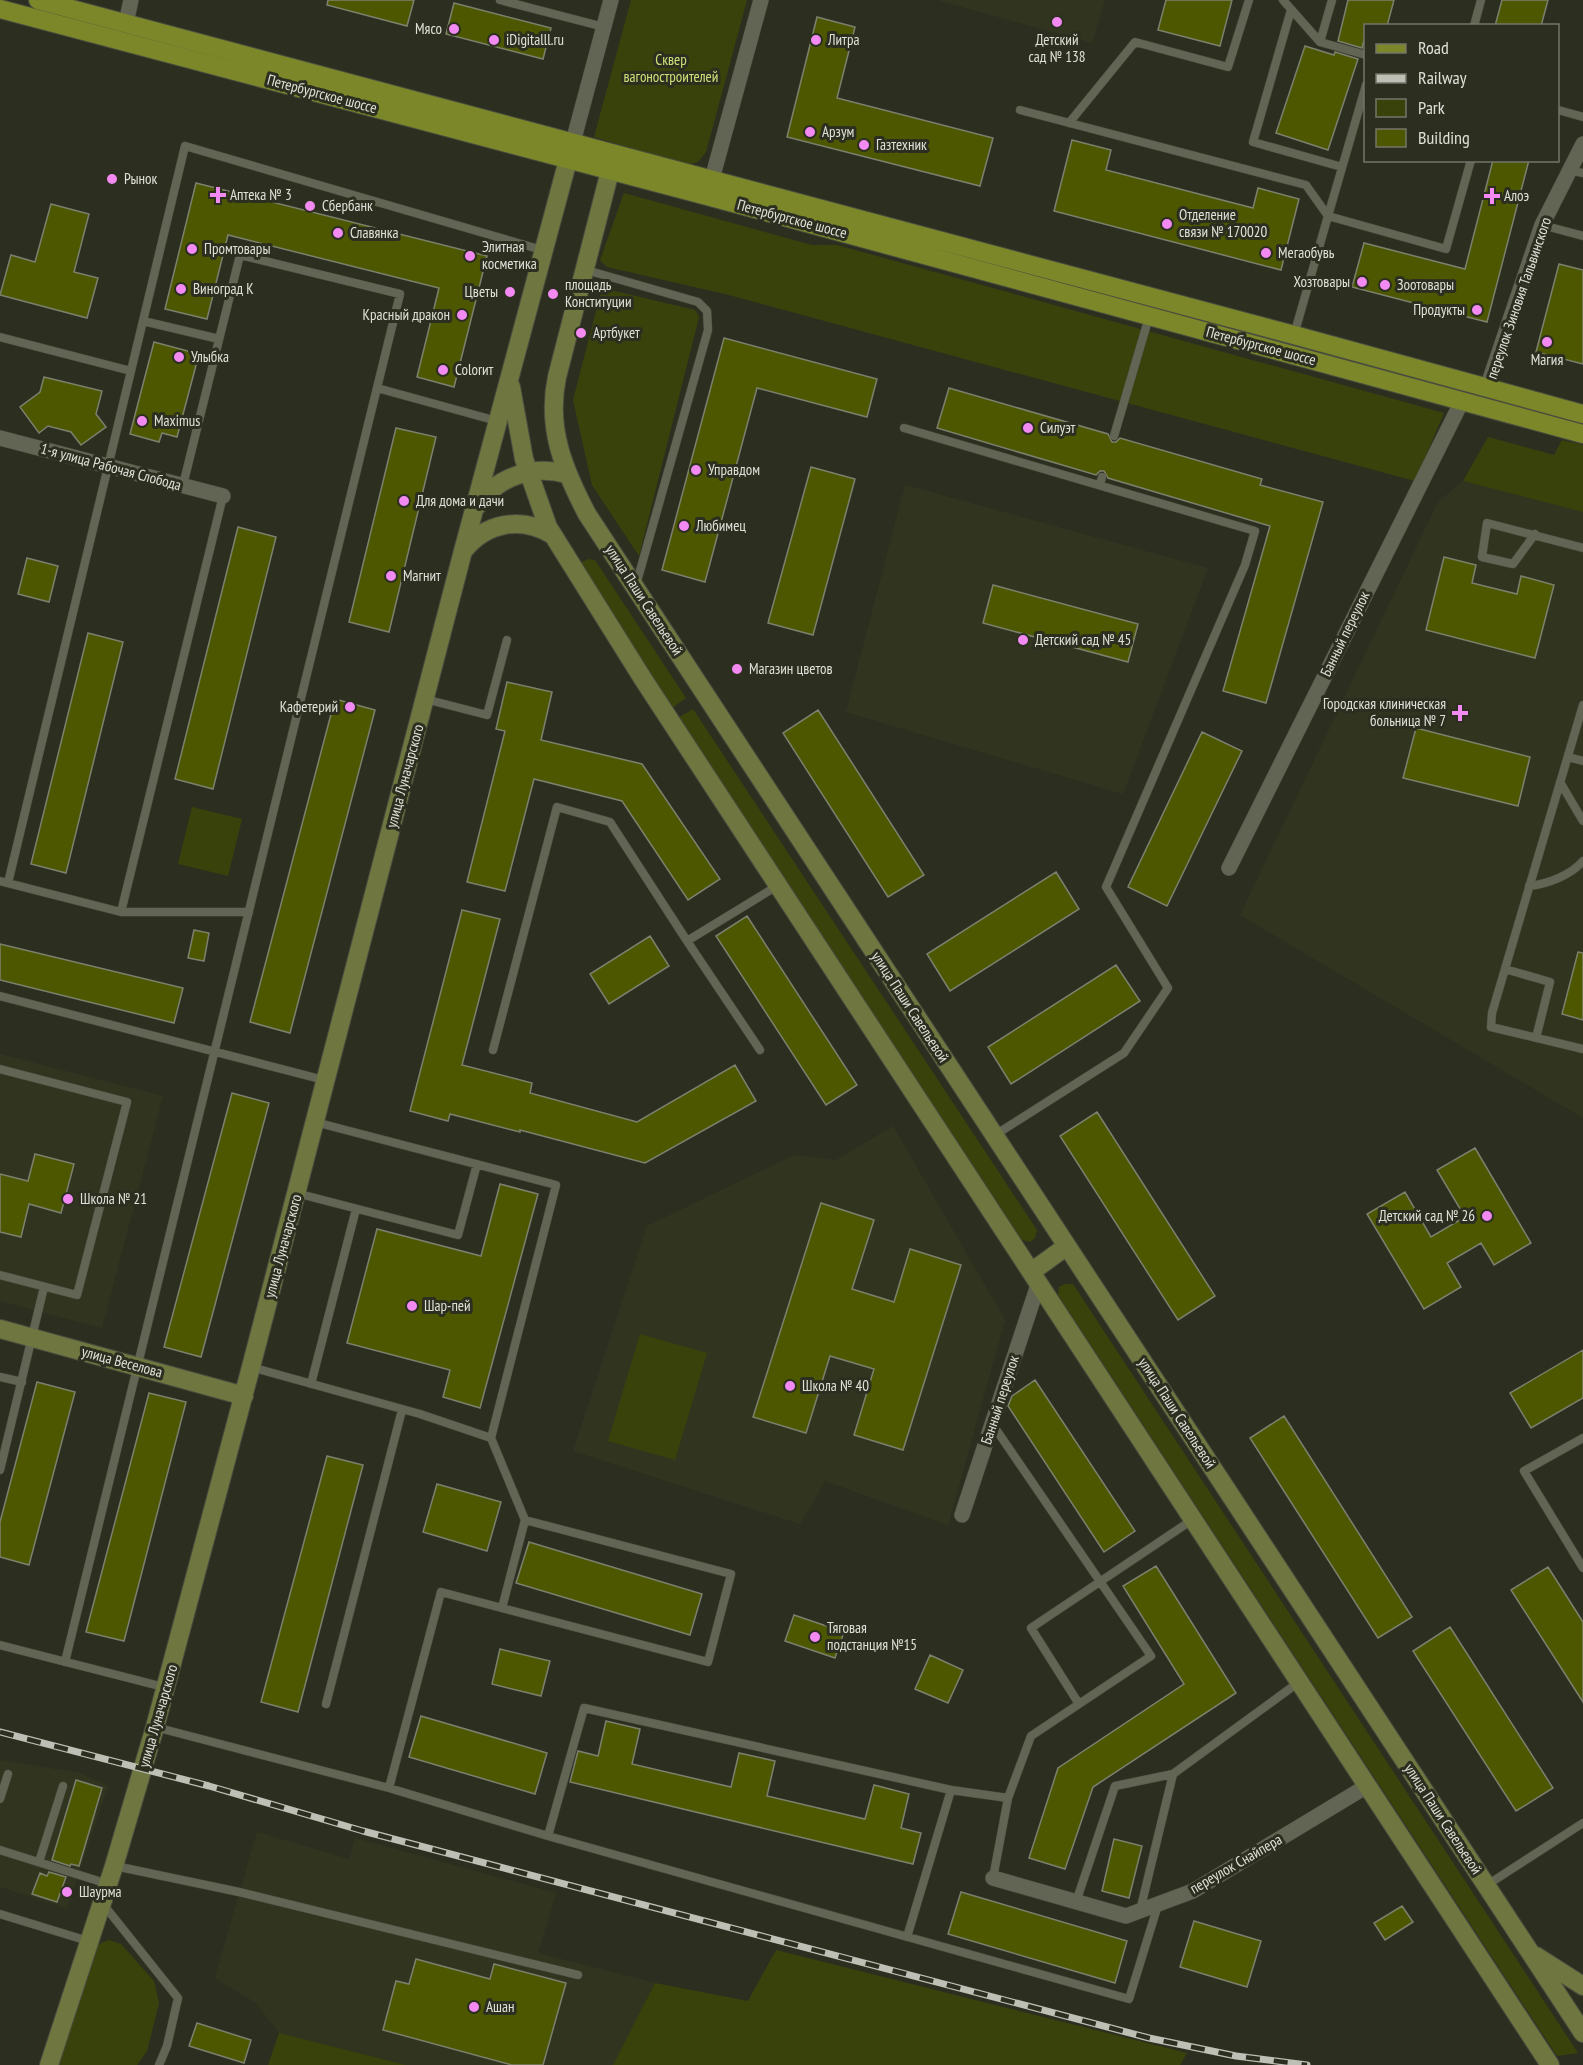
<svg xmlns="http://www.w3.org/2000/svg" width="1583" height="2065" font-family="'PT Sans Narrow',sans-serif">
<rect width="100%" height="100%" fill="#2c2f20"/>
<path fill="#31351f" d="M937 0H1105L1092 43Z
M1463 481 1583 512V1118L1240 915 1438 502Z
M905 485 1208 568 1123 794 846 712Z
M0 1054 163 1096 102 1328 0 1301Z
M893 1126 1005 1320 948 1525 825 1481 800 1524 573 1451 647 1226 794 1155 836 1160Z
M0 1760 80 1773 108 1786 67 1908 0 1887Z
M257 1832 349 1859 355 1838 556 1893 538 1953 655 1983 613 2065H406L279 2033 256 2003 215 1978Z"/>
<path fill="#3a420b" d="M631 0H747L706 152 698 162 687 165 594 137Z
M624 193 812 245H837L1444 413 1415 481 725 294 607 267 600 260Z
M602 288 695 310 699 317 639 556 592 485 573 400Z
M1488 437 1554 455 1562 440 1583 445V512L1463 481Z
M588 559 595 560 686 698 672 708 580 568 582 562Z
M693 709 1037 1230 1035 1238 1030 1242 1022 1240 678 718Z
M192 807 242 819 228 876 178 864Z
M1065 1284H1073L1578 2053 1557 2056 1058 1295 1059 1287Z
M640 1334 707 1353 675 1460 608 1441Z
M109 1940 121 1944 154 1981 159 2003 147 2051 137 2065H59L96 1945Z
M776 1950 1187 2053 1180 2065H613L655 1983 748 2001Z
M279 2033 406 2065H268Z"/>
<path fill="#4d5700" stroke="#7c806e" stroke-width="1.5" d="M328 0H414L407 26 327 5Z
M1166 0H1232L1220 46 1158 30Z
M1348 0H1394L1387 26H1365V36L1362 48 1338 41Z
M1502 0H1548L1541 26H1495Z
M454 3 551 28 543 59 446 34Z
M817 17 855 27 837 98 993 138 980 186 787 137Z
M1305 46 1334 55 1335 52 1358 59 1328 150 1276 133Z
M1072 140 1111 150 1106 170 1253 208 1258 188 1299 199 1281 270 1054 211Z
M1493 160H1529L1487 322 1352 287 1364 243 1465 269Z
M196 183 487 256 454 387 417 377 439 288 228 235 207 319 165 309Z
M51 204 89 214 74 272 98 278 87 318 0 295 11 255 35 262Z
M1559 264 1583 270V364L1536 352Z
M724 338 877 379 867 417 757 388 705 582 662 570Z
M154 342 199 354 177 437 162 433 159 442 130 434Z
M44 377 102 391 96 414 106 427 81 445 71 432 48 426 39 433 20 407 40 392Z
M949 388 1108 434 1112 442H1116L1120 438 1262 479 1260 485 1323 502 1266 703 1223 691 1270 526 1108 478 1104 471H1100L1096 475 937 428Z
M396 428 436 437 389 632 349 622Z
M811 467 855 479 813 635 768 623Z
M238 527 276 537 213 789 175 779Z
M1444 557 1476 565 1472 583 1517 594 1521 576 1554 585 1535 658 1426 630Z
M27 558 58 566 49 602 18 594Z
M993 585 1138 624 1128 662 983 623Z
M88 633 123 642 66 873 31 864Z
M507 682 552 692 541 740 642 764 720 879 688 900 622 801 534 779 505 891 467 882 505 731 496 729Z
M335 699 375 710 290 1033 250 1022Z
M818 710 924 875 888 897 783 733Z
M1416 728 1530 757 1518 806 1403 778Z
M1202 732 1242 751 1167 906 1128 887Z
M1056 872 1079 909 950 991 927 954Z
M462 910 500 919 462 1065 532 1083 530 1093 637 1122 735 1065 756 1101 645 1163 520 1130V1132L450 1114 448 1121 410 1111Z
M747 916 857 1085 826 1105 716 936Z
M194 930 209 933 204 961 188 958Z
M650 936 669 966 609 1004 590 974Z
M0 944 183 988 174 1023 0 980Z
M1578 952 1583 953V1020L1562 1014Z
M1116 965 1140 1001 1011 1084 988 1047Z
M232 1093 269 1103 201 1357 164 1347Z
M1097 1112 1215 1296 1178 1320 1060 1136Z
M1475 1148 1531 1243 1494 1265 1481 1243 1447 1263 1461 1287 1424 1309 1367 1214 1405 1192 1431 1237 1465 1217 1437 1170Z
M35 1154 74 1164 61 1213 29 1204 21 1237 0 1232V1174L28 1181Z
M500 1184 538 1194 480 1408 443 1397 450 1370 347 1343 377 1229 481 1256Z
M821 1203 874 1220 852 1289 894 1302 910 1249 961 1265 903 1450 854 1435 874 1369 830 1356 806 1433 753 1417Z
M1583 1350V1398L1531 1428 1510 1393Z
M1035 1380 1135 1531 1104 1552 1008 1406 1012 1396Z
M37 1382 75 1392 29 1565 0 1557V1522Z
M149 1393 186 1402 124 1641 86 1632Z
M1284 1416 1412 1617 1378 1638 1250 1438Z
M327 1456 363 1465 298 1712 261 1702Z
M437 1484 501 1502 487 1551 423 1532Z
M529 1542 702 1594 690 1635 516 1583Z
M1156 1566 1236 1693 1093 1787 1065 1869 1029 1858 1058 1768 1184 1684 1123 1586Z
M1548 1567 1583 1622V1702L1511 1590Z
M794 1615 844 1632 835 1658 785 1641Z
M1450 1627 1553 1788 1516 1811 1413 1651Z
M500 1649 550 1661 541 1696 492 1684Z
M930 1655 963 1670 948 1703 915 1689Z
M421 1716 547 1753 535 1794 409 1757Z
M606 1721 640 1729 632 1764 731 1787 739 1753 775 1761 767 1796 865 1819 874 1785 909 1794 901 1828 921 1833 913 1864 570 1782 578 1751 598 1756Z
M76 1780 102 1788 79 1866 71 1864 70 1866 52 1860Z
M1114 1839 1142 1846 1129 1898 1102 1891Z
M49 1872 66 1877 57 1902 32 1894 40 1873 47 1876Z
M961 1892 1127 1941 1115 1983 948 1934Z
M1402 1906 1413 1922 1385 1940 1374 1923Z
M1194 1921 1261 1941 1247 1987 1180 1967Z
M416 1959 490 1979 494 1964 566 1983 543 2065H512L383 2030 396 1981 409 1984Z
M197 2023 251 2040 244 2063 189 2046Z"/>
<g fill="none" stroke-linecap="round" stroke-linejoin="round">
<defs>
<path id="lane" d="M500 0 604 27
M1283 0 1320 42
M1332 0 1320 42 1366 55
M1291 10 1253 142 1342 167
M1474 26 1481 0
M1020 110 1306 185 1328 216
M1558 110 1583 117
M1069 123 1135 42 1228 67 1249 0
M1569 170 1583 173
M1328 216 1366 85
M1542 225 1583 236
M586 270 698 302 707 311 708 330 636 585
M143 321 219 339
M1294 335 1328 216 1446 249 1471 160
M0 337 131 371
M377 388 497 421
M904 428 1255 531 1245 565 1106 887 1168 988 1124 1053 995 1135
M1114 436 1149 317
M1100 485 1102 477
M1535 534 1513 564 1482 557 1487 523 1583 548
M425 699 487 715 507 640
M1583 705 1492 1013 1491 1027 1583 1049
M1568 757 1583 761
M1560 782 1583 821
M0 881 121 912 223 496
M8 883 185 146 542 250
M1529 886C1548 884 1571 875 1583 861
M121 912H249
M1505 969 1550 982 1536 1038
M0 996 324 1080
M493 1050 557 807 610 822 687 941
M760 1050 687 941 777 886
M0 1069 127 1102 77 1295 0 1275
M315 1122 556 1185 491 1438
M296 1193 458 1235 477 1164
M251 1367 420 1414 491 1438 525 1520 502 1608
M0 1377 22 1382
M311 1384 356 1209
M1583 1438 1524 1471 1583 1568
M0 1470 44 1287
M0 1645 164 1687
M65 1662 400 294 240 255 183 485
M326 1704 402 1410
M1079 1704 1031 1628 1192 1520
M155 1727 389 1788 441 1592 708 1662 731 1574 525 1520
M389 1788 548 1836 1129 1999 1158 1905
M951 1790 1008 1798 1031 1736 1151 1656 993 1425
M0 1799 8 1774
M548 1836 584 1708 951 1790 907 1937
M0 1850 108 1884
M39 1862 63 1786
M115 1866 239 1892 578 1975
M993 1878 1008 1798
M1487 1885 1583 1823
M1076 1902 1115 1786 1173 1774
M103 1904 178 1998 167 2046 159 2065
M1140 1911 1173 1774 1299 1682
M0 1914 88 1941"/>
<path id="street" d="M126 23 131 0
M573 142 611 0
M709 190 761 0
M1487 388 1542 225 1583 144
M0 438 223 496
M1229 868 1462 401
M962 1515 1038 1285
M993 1878 1126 1916 1193 1891 1367 1786"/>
<path id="secondary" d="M602 159 610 171 557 377C546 428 564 470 587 514L1583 2033
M511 387 524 459 548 527 643 679 1550 2065
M478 505C498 476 533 465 567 474
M464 550C486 523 520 516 551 534
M1031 1272 1067 1246
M0 1329 244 1396
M1536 1956 1583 1986
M49 2065 114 1866 155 1727 251 1367 463 551 568 160 582 154"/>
<path id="primary" d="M38 0 1294 335 1583 414
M0 9 707 196 1583 434"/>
</defs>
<use href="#lane" stroke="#494c3f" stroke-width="9"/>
<use href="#street" stroke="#494c3f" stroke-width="16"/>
<use href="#secondary" stroke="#494c3f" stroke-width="20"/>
<use href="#primary" stroke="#494c3f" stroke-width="20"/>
<use href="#lane" stroke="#626554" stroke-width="8"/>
<use href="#street" stroke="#626554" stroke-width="15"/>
<use href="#secondary" stroke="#6f763f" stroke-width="18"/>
<use href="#primary" stroke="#7b8729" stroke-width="18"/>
<defs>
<path id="rail" d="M0 1732 209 1786 363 1831 1149 2038 1236 2056 1307 2065"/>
</defs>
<use href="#rail" stroke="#bec0b6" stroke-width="7"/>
<use href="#rail" stroke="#2c2f20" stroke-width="4.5" stroke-dasharray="14" stroke-linecap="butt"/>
</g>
<g fill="#f38af2" stroke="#2c2f20" stroke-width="2">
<circle cx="1057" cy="22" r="6"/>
<circle cx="454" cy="29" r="6"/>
<circle cx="494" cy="40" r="6"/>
<circle cx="816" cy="40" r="6"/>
<circle cx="810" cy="132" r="6"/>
<circle cx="864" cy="145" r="6"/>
<circle cx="112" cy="179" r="6"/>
<path d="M215 186h6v6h6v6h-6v6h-6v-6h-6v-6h6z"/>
<path d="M1489 187h6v6h6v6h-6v6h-6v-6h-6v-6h6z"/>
<circle cx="310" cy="206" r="6"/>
<circle cx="1167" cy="224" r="6"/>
<circle cx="338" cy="233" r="6"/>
<circle cx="192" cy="249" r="6"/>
<circle cx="1266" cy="253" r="6"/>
<circle cx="470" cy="256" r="6"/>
<circle cx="1362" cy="282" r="6"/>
<circle cx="1385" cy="285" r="6"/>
<circle cx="181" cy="289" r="6"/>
<circle cx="510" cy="292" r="6"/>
<circle cx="553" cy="294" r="6"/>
<circle cx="1477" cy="310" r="6"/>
<circle cx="462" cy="315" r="6"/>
<circle cx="581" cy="333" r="6"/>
<circle cx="1547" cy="342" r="6"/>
<circle cx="179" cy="357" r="6"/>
<circle cx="443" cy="370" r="6"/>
<circle cx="142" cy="421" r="6"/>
<circle cx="1028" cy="428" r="6"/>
<circle cx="696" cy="470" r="6"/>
<circle cx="404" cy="501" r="6"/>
<circle cx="684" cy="526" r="6"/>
<circle cx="391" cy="576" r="6"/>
<circle cx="1023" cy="640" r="6"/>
<circle cx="737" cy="669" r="6"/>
<circle cx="350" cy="707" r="6"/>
<path d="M1457 704h6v6h6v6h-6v6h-6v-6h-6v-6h6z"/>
<circle cx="68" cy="1199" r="6"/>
<circle cx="1487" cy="1216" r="6"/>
<circle cx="412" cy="1306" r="6"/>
<circle cx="790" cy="1386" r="6"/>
<circle cx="815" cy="1637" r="6"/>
<circle cx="67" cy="1892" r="6"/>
<circle cx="474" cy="2007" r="6"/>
</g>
<g text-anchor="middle" stroke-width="6" stroke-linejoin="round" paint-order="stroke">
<g font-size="15" fill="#dfe1d8" stroke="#2c2f20" text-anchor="start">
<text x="442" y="34" text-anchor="end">Мясо</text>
<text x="506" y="45">iDigitalll.ru</text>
<text x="828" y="45">Литра</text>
<text x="1057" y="45" text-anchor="middle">Детский<tspan x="1057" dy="17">сад № 138</tspan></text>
<text x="822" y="137">Арзум</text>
<text x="876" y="150">Газтехник</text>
<text x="124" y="184">Рынок</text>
<text x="230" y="200">Аптека № 3</text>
<text x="1504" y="201">Алоэ</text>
<text x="322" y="211">Сбербанк</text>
<text x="1179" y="220">Отделение<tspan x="1179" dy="17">связи № 170020</tspan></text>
<text x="350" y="238">Славянка</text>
<text x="482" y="252">Элитная<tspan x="482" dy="17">косметика</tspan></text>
<text x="204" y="254">Промтовары</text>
<text x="1278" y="258">Мегаобувь</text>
<text x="1350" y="287" text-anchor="end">Хозтовары</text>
<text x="565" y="290">площадь<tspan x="565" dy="17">Конституции</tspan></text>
<text x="1397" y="290">Зоотовары</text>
<text x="193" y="294">Виноград К</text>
<text x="498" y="297" text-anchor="end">Цветы</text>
<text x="1465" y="315" text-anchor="end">Продукты</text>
<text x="450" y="320" text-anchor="end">Красный дракон</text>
<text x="593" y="338">Артбукет</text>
<text x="191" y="362">Улыбка</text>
<text x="1547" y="365" text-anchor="middle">Магия</text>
<text x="455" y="375">Colorит</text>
<text x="154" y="426">Maximus</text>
<text x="1040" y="433">Силуэт</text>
<text x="708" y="475">Управдом</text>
<text x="416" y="506">Для дома и дачи</text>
<text x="696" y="531">Любимец</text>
<text x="403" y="581">Магнит</text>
<text x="1035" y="645">Детский сад № 45</text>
<text x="749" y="674">Магазин цветов</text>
<text x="1446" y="709" text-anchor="end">Городская клиническая<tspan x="1446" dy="17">больница № 7</tspan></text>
<text x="338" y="712" text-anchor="end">Кафетерий</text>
<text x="80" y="1204">Школа № 21</text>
<text x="1475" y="1221" text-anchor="end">Детский сад № 26</text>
<text x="424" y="1311">Шар-пей</text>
<text x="802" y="1391">Школа № 40</text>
<text x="827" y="1633">Тяговая<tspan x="827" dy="17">подстанция №15</tspan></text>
<text x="79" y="1897">Шаурма</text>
<text x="486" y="2012">Ашан</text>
</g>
<g font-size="15" fill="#cee178" stroke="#2c2f20">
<text x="671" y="65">Сквер<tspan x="671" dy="17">вагоностроителей</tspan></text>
</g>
<g font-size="15" fill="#dfe1d8" stroke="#2c2f20">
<text transform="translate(322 94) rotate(15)" y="5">Петербургское шоссе</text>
<text transform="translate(792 219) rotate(15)" y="5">Петербургское шоссе</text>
<text transform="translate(1519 298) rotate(-71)" y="5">переулок Зиновия Тальвинского</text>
<text transform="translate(1261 346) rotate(15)" y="5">Петербургское шоссе</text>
<text transform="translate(111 467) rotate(15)" y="5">1-я улица Рабочая Слобода</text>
<text transform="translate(644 600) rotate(57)" y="5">улица Паши Савельевой</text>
<text transform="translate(1345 634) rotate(-64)" y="5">Банный переулок</text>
<text transform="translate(405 776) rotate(-75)" y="5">улица Луначарского</text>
<text transform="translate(910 1007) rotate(57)" y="5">улица Паши Савельевой</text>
<text transform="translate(283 1246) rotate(-75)" y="5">улица Луначарского</text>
<text transform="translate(122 1362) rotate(15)" y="5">улица Веселова</text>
<text transform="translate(1000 1400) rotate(-72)" y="5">Банный переулок</text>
<text transform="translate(1177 1413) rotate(57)" y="5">улица Паши Савельевой</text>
<text transform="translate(158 1716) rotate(-74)" y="5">улица Луначарского</text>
<text transform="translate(1443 1819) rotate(57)" y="5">улица Паши Савельевой</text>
<text transform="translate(1236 1864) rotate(-30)" y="5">переулок Снайпера</text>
</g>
</g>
<rect x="1364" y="24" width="195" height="138" fill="#2c2f20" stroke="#74766a" stroke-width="1.5"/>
<rect x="1376" y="44" width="30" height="9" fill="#7b8729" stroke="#74766a" stroke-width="1.5"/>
<text x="1418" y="54" font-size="18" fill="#dfe1d8">Road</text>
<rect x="1376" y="74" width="30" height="9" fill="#bec0b6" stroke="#74766a" stroke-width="1.5"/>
<text x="1418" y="84" font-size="18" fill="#dfe1d8">Railway</text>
<rect x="1376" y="99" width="30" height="18" fill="#3a420b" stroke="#74766a" stroke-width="1.5"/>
<text x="1418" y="114" font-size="18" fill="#dfe1d8">Park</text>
<rect x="1376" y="129" width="30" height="18" fill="#4d5700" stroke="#74766a" stroke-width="1.5"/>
<text x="1418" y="144" font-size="18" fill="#dfe1d8">Building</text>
</svg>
